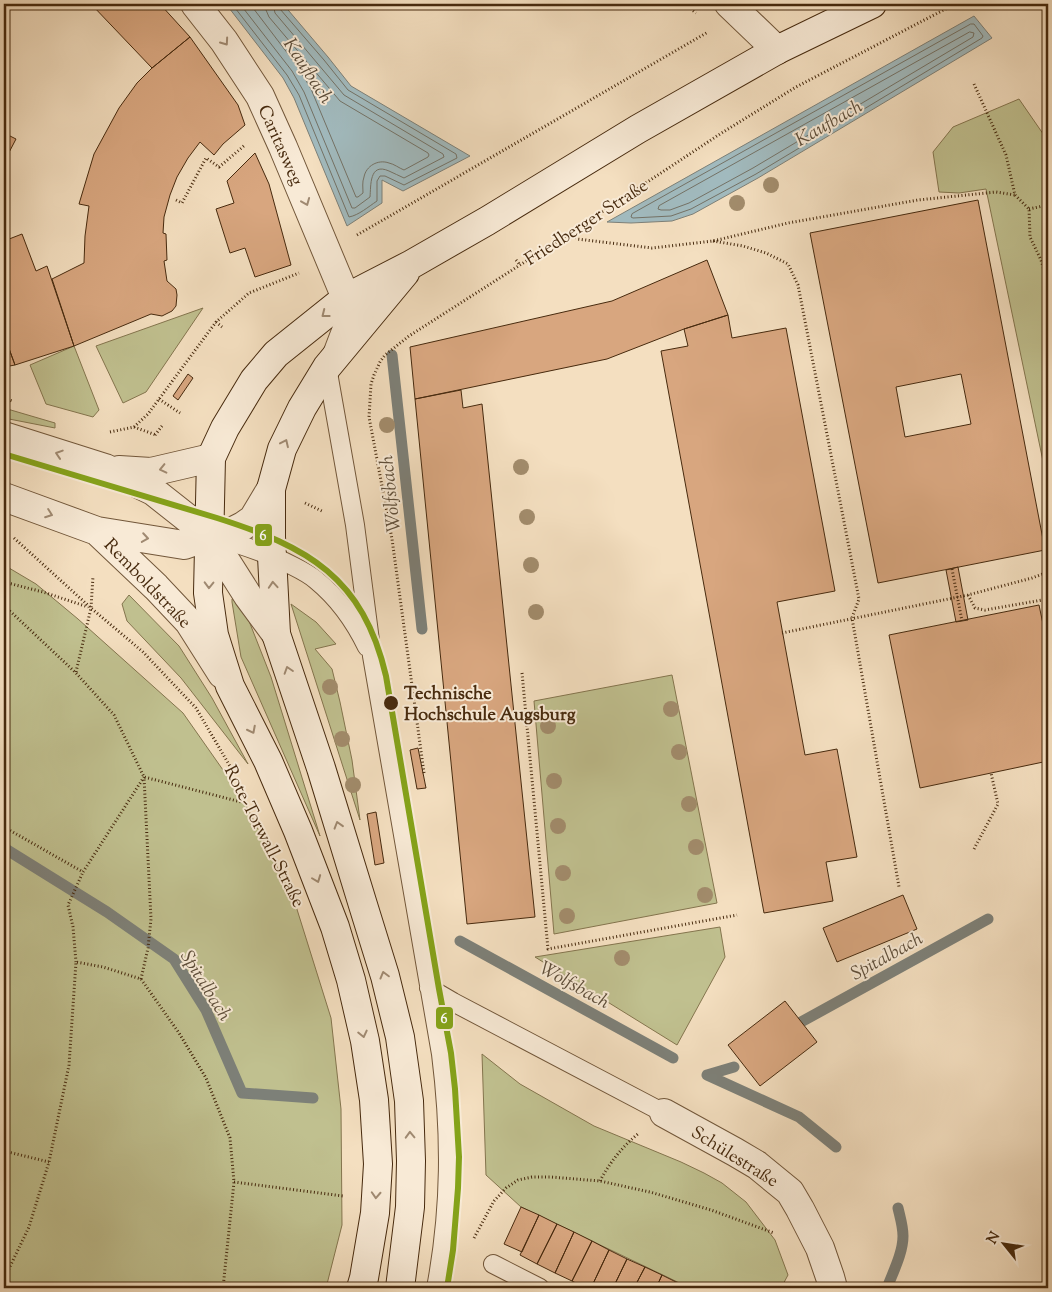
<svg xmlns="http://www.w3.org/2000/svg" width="1052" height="1292" font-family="'Sorts Mill Goudy',serif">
<rect width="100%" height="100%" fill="#f4dfc0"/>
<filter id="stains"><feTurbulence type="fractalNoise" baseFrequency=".004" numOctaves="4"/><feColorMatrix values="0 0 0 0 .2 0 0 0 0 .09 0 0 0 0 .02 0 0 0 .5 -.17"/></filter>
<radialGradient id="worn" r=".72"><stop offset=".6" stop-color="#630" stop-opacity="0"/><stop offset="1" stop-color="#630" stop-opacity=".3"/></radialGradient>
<path fill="#c0c08f" stroke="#84754e" d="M1019 99 1048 141V485L986 189 959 193 939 192 933 152 953 127Z
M203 308 146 392 123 403 96 346Z
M74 346 99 410 93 417 46 404 30 365Z
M4 408 55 423V428L4 418Z
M4 565 36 584 78 619 183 713 242 797 295 903 331 1018 341 1109 342 1225 326 1288H4Z
M129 595 179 646 212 698 248 764 181 678 127 621 122 604Z
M236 598 238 600 249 621 271 677 320 836 241 657 232 602V599Z
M291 604 316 622 336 644 315 649 332 669 340 702 352 760 360 820Z
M672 675 717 903 554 934 534 701Z
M720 927 725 957 677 1045 535 957Z
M482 1054 520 1084 594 1126 681 1162 704 1173 722 1183 746 1202 775 1240 788 1275 781 1288H690L521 1207 486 1175Z"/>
<path fill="#a1babe" stroke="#7d8078" d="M226 4H283L328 57 351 86 470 156 403 191 382 180V203L347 226 294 98 283 78Z
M974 16 992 38 758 178 693 214 672 221 631 223 607 222Z"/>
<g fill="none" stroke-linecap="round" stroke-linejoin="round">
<path stroke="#747266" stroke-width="1" d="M232 4 287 75 299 95 349 217C359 215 368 207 377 201V181L380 176H385L404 185 457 158 456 154 348 90 324 60 280 9 279 4
M240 4 292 71 304 92 352 208H355L370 197C371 186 369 162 389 171 394 173 399 176 404 178L444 157 443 154 344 95 275 13 273 4
M250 4 298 67 311 89 356 197H358L363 193C363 188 362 182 364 177 366 166 378 159 389 163 394 164 399 168 404 170L428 157 429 155 428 153 340 101 269 17 266 10 265 4
M971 24H974L983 36 982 38 756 174 691 209 671 216 633 218 631 217 632 214Z
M970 32 974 33 973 37 753 168 689 203 670 210H661L658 209 659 206Z"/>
<path stroke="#7d8078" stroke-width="11" d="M392 355 422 629
M4 848 107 912 174 959 206 1010 242 1093 313 1098
M460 941 673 1058
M801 1022 988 919
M707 1075 799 1117 836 1147
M707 1075 734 1067
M887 1288C893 1272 903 1253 903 1236 903 1226 900 1217 898 1208"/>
</g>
<path fill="#d8a67f" stroke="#472a0e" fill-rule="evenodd" d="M91 4H160L190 37 152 68Z
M190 37 238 105 245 125 223 144 214 155 200 142 188 158 177 177 170 195 164 217 163 233 166 234 167 260 164 261 167 281 176 289 177 295 176 306 172 311 162 316 151 314 74 346 52 279 84 263 85 236 89 206 79 204 94 154 119 108 137 83 152 68Z
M4 133 16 139 4 162Z
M255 153 269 184 291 265 255 277 245 248 230 253 216 209 234 203 227 181Z
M978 200 1045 550 878 583 810 233ZM961 374 971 424 905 437 896 387Z
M22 234 36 271 47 266 74 346 15 365 4 335V241Z
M707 260 728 315 684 329 607 359 415 399 410 347 612 301Z
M728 315 732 338 786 328 835 591 777 602 805 755 837 749 857 857 826 862 833 901 764 913 661 351 688 346 684 329Z
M4 335 15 365 4 367Z
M188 374 193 378 178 400 173 396Z
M461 390 463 408 482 404 535 917 467 924 415 399Z
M958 567 968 620 956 622 946 570Z
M1039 605 1048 648V761L920 788 889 635Z
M418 748 426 788 417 789 410 750Z
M376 812 384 863 375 865 367 814Z
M903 895 917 929 837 962 823 928Z
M785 1001 817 1042 760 1086 728 1045Z
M521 1207 539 1215 522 1252 504 1244Z
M539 1215 557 1224 537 1264 520 1255Z
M557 1224 574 1232 555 1273 537 1264Z
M574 1232 592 1241 572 1281 555 1273Z
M592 1241 609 1250 591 1288H586L572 1281Z
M609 1250 627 1259 613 1288H591Z
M627 1259 645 1267 634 1288H613Z
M645 1267 662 1275 656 1288H634Z
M662 1275 680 1284 678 1288H656Z"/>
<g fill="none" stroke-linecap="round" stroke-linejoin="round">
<defs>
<path id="service" d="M365 306 343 325 327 367 355 525 372 656 441 1054C451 1134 451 1208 436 1288
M214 537C242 545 268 553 293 566 301 570 310 575 316 580 338 598 355 622 367 647
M429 988 453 1002 664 1113
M493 1264 540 1288"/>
<path id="minor" d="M195 4 224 41 260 96 283 147 346 298
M729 4 777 50
M664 1113 735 1152 757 1165 790 1192 800 1209 820 1248 830 1277 833 1288"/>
<path id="tertiary" d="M4 436 105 468 153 491 210 536 248 596 276 634
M119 470 151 472 211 458
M4 497 97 531 184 545 210 536 233 531 243 526 253 519 271 489
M97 531 156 587 189 622 222 674"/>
<path id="secondary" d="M361 1288 364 1278 375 1213 378 1164 374 1100 365 1041 351 980 335 927 298 831 268 761 230 686 214 635 208 593 211 458 225 428 254 380 276 354 346 298 412 264 487 221 638 129 777 50 872 4
M400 1288 410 1207 411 1161 409 1101 400 1037 385 976 363 905 321 768 276 634 271 537V489L282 449 302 408 327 367 405 273"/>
</defs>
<use href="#service" stroke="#72573a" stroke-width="20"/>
<use href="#minor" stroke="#72573a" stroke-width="30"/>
<use href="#tertiary" stroke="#72573a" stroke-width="30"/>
<use href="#secondary" stroke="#472a0e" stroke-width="30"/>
<path stroke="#472a0e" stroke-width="3" stroke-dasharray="1 2.5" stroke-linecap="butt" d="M685 4 696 13
M974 84 1006 155 1015 195 1029 209 1030 237 1041 260 1048 283
M176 200 182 203 206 158 219 167 245 145
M1029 209 1048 205
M570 233 577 239 652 248 713 241 788 223 918 200 996 192 1015 195
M357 235 708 32
M713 241 743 246 766 253 788 264 798 285 859 599 852 618 899 887
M516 260 520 265
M216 322 222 327
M4 398 12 401
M159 399 180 413
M134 427 156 435
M110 432 134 427 148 414 216 322 249 293 299 273
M155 435 162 426
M305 503 324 512
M14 538 91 608 143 652 196 708 231 768
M4 582 43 592 88 607
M968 595 975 608 985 610 1048 599
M4 607 11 612 76 673 114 715 144 777 249 804
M782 633 968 595 1032 578 1048 572
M76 672 91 608 93 576
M522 673 548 949 737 915
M424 773 392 539 369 417 371 384 374 375 380 362 385 355 409 336 570 233 720 134 796 87 955 4
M4 827 83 872 144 777
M974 849 998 804 991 773
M76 962 73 927 68 905 83 872
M141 979 148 948 151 919 144 777
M4 1151 49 1162
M600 1181C610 1162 622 1147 639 1133
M234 1182 343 1196
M474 1238 494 1201 506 1188 518 1180 532 1177H551L600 1181 650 1192 711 1210 774 1233
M4 1279 29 1227 49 1162 69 1065 76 962 103 967 141 979 179 1033 206 1078 230 1138 234 1182 223 1288"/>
<use href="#service" stroke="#f8ead6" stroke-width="18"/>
<use href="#minor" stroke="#f8ead6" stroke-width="28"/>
<use href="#tertiary" stroke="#f8ead6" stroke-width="28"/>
<use href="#secondary" stroke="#f8ead6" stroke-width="28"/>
<path stroke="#472a0e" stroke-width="3" stroke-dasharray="1 2.5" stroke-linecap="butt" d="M952 569 962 621"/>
<defs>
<path id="tram-1" d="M4 454 217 518C308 547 363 577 386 676L439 989 451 1053 455 1089 459 1157 458 1188 453 1250 447 1288"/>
</defs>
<use href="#tram-1" stroke="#f8ead6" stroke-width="10"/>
<use href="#tram-1" stroke="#85a319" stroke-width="6"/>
</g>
<g fill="#a28c6c">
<circle cx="771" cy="185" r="8"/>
<circle cx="737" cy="203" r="8"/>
<circle cx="387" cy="425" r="8"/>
<circle cx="521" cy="467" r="8"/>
<circle cx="527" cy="517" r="8"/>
<circle cx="531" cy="565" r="8"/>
<circle cx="536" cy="612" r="8"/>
<circle cx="330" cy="687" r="8"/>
<circle cx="671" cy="709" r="8"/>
<circle cx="548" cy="726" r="8"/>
<circle cx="342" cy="739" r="8"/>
<circle cx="679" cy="752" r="8"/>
<circle cx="554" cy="781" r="8"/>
<circle cx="353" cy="785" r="8"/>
<circle cx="689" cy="804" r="8"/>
<circle cx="558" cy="826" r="8"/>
<circle cx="696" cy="847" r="8"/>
<circle cx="563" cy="873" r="8"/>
<circle cx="705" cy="895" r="8"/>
<circle cx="567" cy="916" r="8"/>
<circle cx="622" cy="958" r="8"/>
</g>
<defs><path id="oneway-chevron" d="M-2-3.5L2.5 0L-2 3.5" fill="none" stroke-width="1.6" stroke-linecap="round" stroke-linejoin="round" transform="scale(1.25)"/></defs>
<g stroke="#a08a72">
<use href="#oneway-chevron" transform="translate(225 42) rotate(55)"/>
<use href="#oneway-chevron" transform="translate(306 202) rotate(68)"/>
<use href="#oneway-chevron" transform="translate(325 314) rotate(142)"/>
<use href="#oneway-chevron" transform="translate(285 443) rotate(-65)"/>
<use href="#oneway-chevron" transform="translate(59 454) rotate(-162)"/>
<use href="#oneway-chevron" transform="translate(163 469) rotate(167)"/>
<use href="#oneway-chevron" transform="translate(49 514) rotate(20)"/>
<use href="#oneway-chevron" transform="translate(145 538) rotate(9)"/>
<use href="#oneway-chevron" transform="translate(209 585) rotate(91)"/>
<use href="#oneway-chevron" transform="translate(273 585) rotate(-94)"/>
<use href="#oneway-chevron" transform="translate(288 670) rotate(-108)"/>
<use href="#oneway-chevron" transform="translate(252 730) rotate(63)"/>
<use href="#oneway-chevron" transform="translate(338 825) rotate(-107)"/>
<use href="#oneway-chevron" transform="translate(317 879) rotate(69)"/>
<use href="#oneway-chevron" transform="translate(384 975) rotate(-105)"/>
<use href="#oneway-chevron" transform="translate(363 1034) rotate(77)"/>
<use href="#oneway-chevron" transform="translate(410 1135) rotate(-92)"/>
<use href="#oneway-chevron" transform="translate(376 1195) rotate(93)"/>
</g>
<circle fill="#472a0e" stroke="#f8ead6" stroke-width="2" cx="391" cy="703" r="8"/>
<g text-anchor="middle" stroke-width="4" stroke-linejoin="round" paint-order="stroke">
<g font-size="18" fill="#472a0e" stroke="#f8ead6">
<text transform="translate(281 145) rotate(66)" y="6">Caritasweg</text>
<text transform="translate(586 222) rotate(-33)" y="6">Friedberger Straße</text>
<text transform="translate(148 583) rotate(46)" y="6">Remboldstraße</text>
<text transform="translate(265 836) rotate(63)" y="6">Rote-Torwall-Straße</text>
<text transform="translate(735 1156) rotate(32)" y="6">Schülestraße</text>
</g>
<g font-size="18" font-weight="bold" fill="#472a0e" stroke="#f8ead6" text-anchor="start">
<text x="404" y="699">Technische<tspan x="404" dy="21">Hochschule Augsburg</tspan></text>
</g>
<g font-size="19" font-style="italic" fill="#5e4e3a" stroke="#f8ead6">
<text transform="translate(309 70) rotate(57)" y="7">Kaufbach</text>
<text transform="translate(828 122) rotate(-30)" y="7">Kaufbach</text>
<text transform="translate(389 494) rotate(-96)" y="7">Wolfsbach</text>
<text transform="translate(886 955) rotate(-29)" y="7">Spitalbach</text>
<text transform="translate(575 984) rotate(29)" y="7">Wolfsbach</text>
<text transform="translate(207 985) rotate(58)" y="7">Spitalbach</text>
</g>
</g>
<g stroke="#f8ead6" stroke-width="2">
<rect x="254" y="523" width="19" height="24" rx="5" fill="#85a319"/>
<rect x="435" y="1006" width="19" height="24" rx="5" fill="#85a319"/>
</g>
<g font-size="14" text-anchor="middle" font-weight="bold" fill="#fff">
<text x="263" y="540">6</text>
<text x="444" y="1023">6</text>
</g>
<rect width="1052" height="1292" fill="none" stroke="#f4dfc0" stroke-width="20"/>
<rect x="5" y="5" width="1042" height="1282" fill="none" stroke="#472a0e" stroke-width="2.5"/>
<rect x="10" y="10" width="1032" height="1272" fill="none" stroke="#472a0e"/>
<g transform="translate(1004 1244) rotate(300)" stroke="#f8ead6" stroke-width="4" paint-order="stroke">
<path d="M0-4L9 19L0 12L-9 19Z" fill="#472a0e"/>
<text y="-8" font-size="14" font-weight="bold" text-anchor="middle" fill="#472a0e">N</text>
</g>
<rect width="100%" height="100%" filter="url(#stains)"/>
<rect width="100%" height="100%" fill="url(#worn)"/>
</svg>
